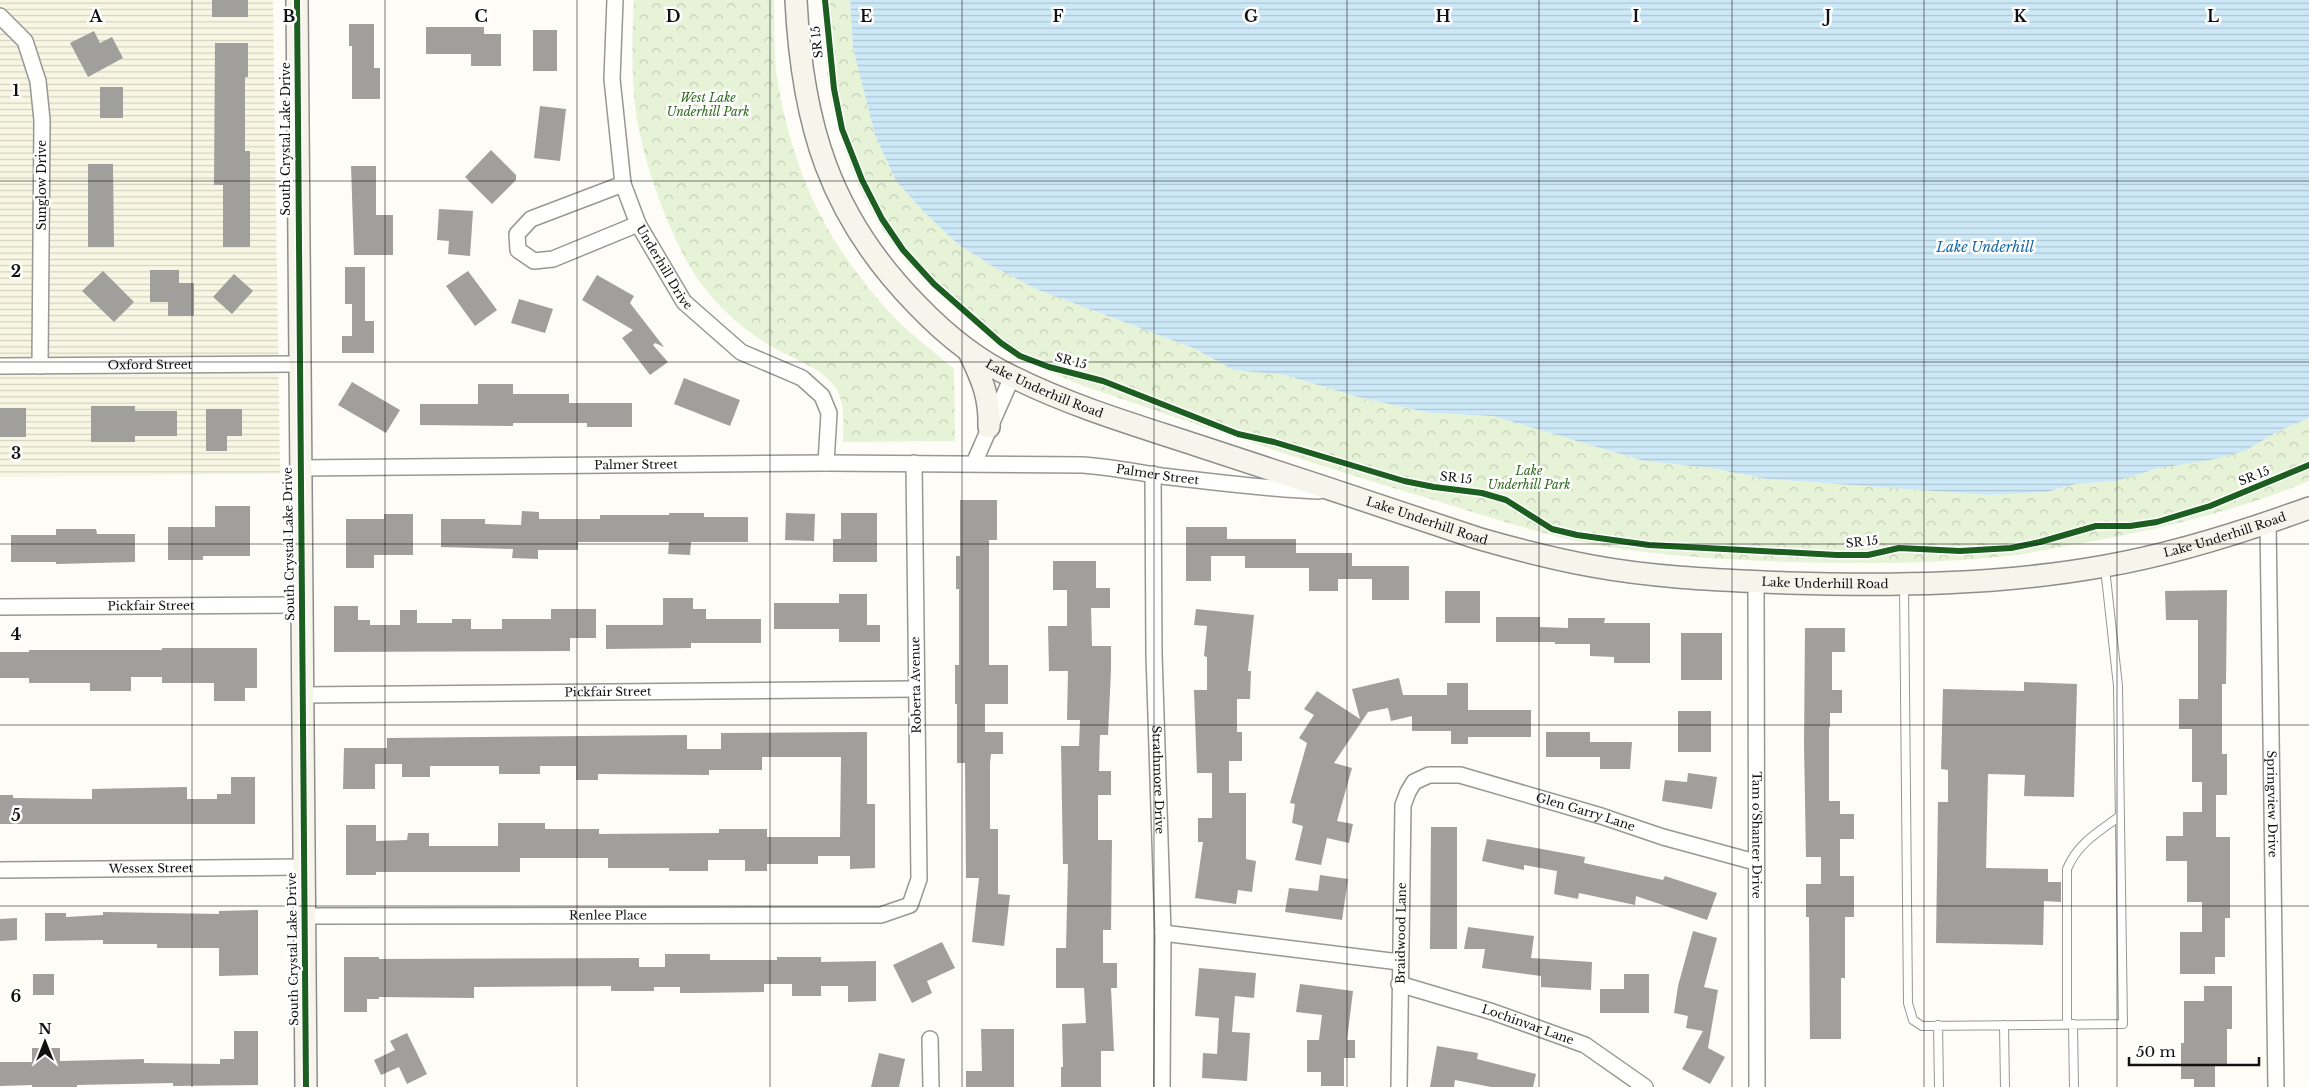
<svg xmlns="http://www.w3.org/2000/svg" width="2309" height="1087" font-family="'Libre Baskerville',serif">
<defs>
<pattern id="farmland-rules" width="6" height="5" patternUnits="userSpaceOnUse" patternTransform="scale(1.25)"><rect width="6" height="5" fill="#f9f7e4"/><path d="M0 2.5h6" fill="none" stroke="#d4d3c3"/></pattern>
<pattern id="park-crowns" width="20" height="18" patternUnits="userSpaceOnUse" patternTransform="scale(1.25)"><rect width="20" height="18" fill="#e7f3d7"/><path d="M2 6a3 3 0 1 1 6 0M12 15a3 3 0 1 1 6 0" fill="none" stroke="#c5cfb8"/></pattern>
<pattern id="water-rules" width="6" height="5" patternUnits="userSpaceOnUse" patternTransform="scale(1.25)"><rect width="6" height="5" fill="#cde8f7"/><path d="M0 2.5h6" fill="none" stroke="#afc6d3"/></pattern>
</defs>
<rect width="100%" height="100%" fill="#fdfcf7"/>
<path fill="url(#farmland-rules)" d="M0 0H273L280 474 0 477Z"/>
<path fill="url(#park-crowns)" d="M634 0H774C775 27 773 57 778 83 794 177 829 248 894 317 912 336 935 352 954 369L955 441 843 442C843 425 846 402 835 387 820 366 790 358 769 345 741 328 718 307 700 282 671 242 643 162 636 113 631 76 632 37 634 0Z
M822 0H850L853 48 875 135 896 181 925 213 959 245 996 268 1036 289 1193 348 1234 370 1285 375 1358 397 1430 413 1493 416 1644 461 1711 468 1766 479 1989 495 2047 492 2076 484 2117 481 2281 430 2309 418V481C2236 511 2161 529 2083 543 2058 547 2033 553 2008 556 1936 564 1864 564 1792 562 1729 560 1665 556 1602 546 1544 536 1487 516 1431 499 1313 464 1197 425 1081 385 1058 375 1033 366 1012 353 992 341 973 324 956 308 936 290 913 272 897 250 868 211 846 163 835 117 825 79 825 39 822 0Z"/>
<path fill="url(#water-rules)" d="M850 0H2309V418L2281 430 2244 451 2211 460 2159 468 2117 481 2076 484 2047 492 1989 495 1766 479 1711 468 1644 461 1493 416 1430 413 1358 397 1285 375 1234 370 1193 348 1036 289 996 268 959 245 925 213 896 181 875 135 853 48Z"/>
<path fill="#a19f9c" d="M212 0H248V17H212Z
M349 24H374V68H380V99H352V46H349Z
M426 27H484V34H501V66H471V54H426Z
M533 30H557V71H533Z
M94 31 100 43 112 37 123 58 88 77 70 43Z
M215 43H248V77H245V151H250V247H223V185H214Z
M100 87H123V118H100Z
M540 106 566 109 560 161 534 158Z
M491 150 516 175V180L492 204 465 177Z
M88 164H113L114 247H88Z
M351 166H376V215H393V255H354Z
M439 209 473 211 470 256 448 254 449 241 437 240Z
M345 267H365V321H374V353H342V336H352V304H345Z
M150 270H179V283H194V316H168V302H150Z
M103 271 134 302 114 322 82 291Z
M468 271 497 310 475 326 446 286Z
M234 274 253 291 232 314 213 297Z
M597 275 634 296 630 303 664 347 655 343 653 345 668 362 650 375 622 338 633 330 582 300Z
M519 299 553 309 545 333 511 323Z
M684 378 740 400 730 426 674 404Z
M352 382 400 410 386 433 338 405Z
M478 384H513V394H569V403H632V427H587V423H513V426L420 425V404H478Z
M91 406H135V411H177V436H135V442H91Z
M0 408H26V437H0Z
M206 409H242V436H227V451H206Z
M960 500H997V540H989V665H1008V704H985V732H1003V754H991L990 763V829H998V894L1010 895 1004 946 972 942 979 878H966L965 763H957V704H955V665H959V589H956V556H960Z
M215 506H250V556H203V560H168V527H215Z
M522 511 539 512V519H600V515H669V513H704V517H748V542H691L690 555 668 554 669 542H578V550H538V559L512 558 513 549 441 547V519H485V524L521 525Z
M786 513 815 514 814 541 785 540Z
M841 513H877V562H833V539H841Z
M384 514H413V555H374V568H346V519H384Z
M1186 527H1227V539H1296V553H1352V566H1409V600H1372V579H1338V591H1309V568H1245V556H1211V581H1186Z
M56 529H96L97 534H135V562L56 564V562H11V535H56Z
M1053 561H1096V588H1110V608H1091L1092 646H1111V670L1108 735H1100L1099 771H1111V795H1098V840H1112L1111 930H1103V963H1117V988H1111L1114 1051H1101V1087H1061V1067H1063L1062 1024 1086 1023 1084 988H1056V948H1066L1068 864H1063L1061 746H1079L1080 720H1067L1068 671H1049L1048 626H1067V590H1053Z
M2227 590 2226 684H2222V754H2227V795H2216V837H2230V918H2225V957H2215V974H2180V932H2202V902H2187V861H2166V836H2183V812H2202V782H2192V729H2179V699H2198V620H2166L2165 591Z
M1445 591H1480V623H1445Z
M839 594H867V625H880V642H839V629H774V603H839Z
M663 598H693V609H706V619H761V643H691V648L606 649V625H663Z
M334 606H358V620H370V625H400V610H417V623H452V619H471V629H502V619H551V609H596V638H570V651L334 652Z
M1196 609 1254 615 1248 671H1251L1250 699H1237V732H1242V761H1229V793H1246V859L1256 861 1252 892 1238 890 1236 904 1195 898 1203 842H1198V818H1212V773H1197L1194 690H1207V657L1204 656 1207 626 1194 625Z
M1496 617H1540V627L1568 628V618H1605L1604 623H1650V663H1614V657L1590 656V644H1555V642H1496Z
M1805 628H1845V652H1832V690H1842V713H1830V727H1829V801H1840V814H1854V839H1840V876H1854V917H1845V978H1841V1039H1810L1809 917H1806V884H1821V857H1806L1804 744Z
M1681 633H1722V680H1681Z
M162 648H257V688H245V701H214V683H162V677H131V691H90V683H29V678H0V652H29V650H162Z
M1399 678 1403 695H1447V683H1468V710H1531V737H1468V744H1451V731H1412V716L1391 721 1388 708 1368 712 1334 763 1352 768 1337 821 1353 824 1349 843 1327 838 1321 865 1295 860 1303 826 1292 823 1295 804 1290 803 1307 743 1299 738 1314 715 1304 709 1317 691 1360 719 1352 689Z
M2024 682 2077 684 2074 797 2024 796 2025 775 1988 774 1986 868 2048 869V882H2061V902L2044 901 2043 945 1936 943 1938 802H1948V770L1941 769 1943 689 2024 691Z
M1678 711H1711V752H1678Z
M867 732V804H875V868L850 869V856H818V864H767V871H745V860H708V871H669V868H608V858H520V872H376V875H346V825H376V841L407 840 408 833H429V846H498V823H545V829H599V834L719 833V829H767V837H840L841 757H762V770H709V775L598 774V780H576V766H540V774H499V766H430V777H402V764H375V789H343L344 748H387V738L687 735V749H721V733Z
M1546 732H1590V742H1632L1630 769H1600V757H1546Z
M1688 773 1717 777 1712 809 1662 801 1665 780 1687 782Z
M231 777H255V824H0V795H13V798L92 799V789L187 787V799H217V794H231Z
M1431 827H1457V949H1430Z
M1487 839 1585 857 1584 863 1663 880 1665 876 1717 893 1707 920 1636 896 1635 905 1579 893 1578 899 1554 894 1557 871 1524 865V870L1482 861Z
M1320 875 1348 879 1342 920 1285 912 1289 888 1318 891Z
M258 910V975L219 976V948H157V944H103V940L45 941V913H66V917L103 915V912L219 914V911Z
M17 918V940L0 941V919Z
M1468 927 1534 936 1531 958 1592 962 1591 990 1541 987V976L1482 968 1485 949H1464Z
M1693 931 1717 938 1704 987 1718 990 1708 1048 1725 1057 1710 1084 1682 1069 1703 1031 1686 1028 1688 1016 1674 1013 1678 986Z
M942 942 955 968 927 981 932 993 912 1003 893 965Z
M665 954H710V960H777V957H821V962L876 961V1001L848 1002V986H821V996H792V984H764V992L695 993H680V987H654V991H611V986L474 987V998L379 997V999H367V1012H344V957H379V959L639 958V967H665Z
M1199 968 1256 973 1254 998 1235 996 1232 1032 1250 1033 1247 1081 1202 1078 1203 1053 1217 1054 1219 1018 1195 1016Z
M33 974H54V995H33Z
M1624 974H1649V1013H1600V989H1624Z
M1300 984 1353 991 1347 1040H1355V1058H1344V1086H1321V1072H1307V1040H1319L1322 1015 1296 1012Z
M2204 986H2232V1029H2227V1066H2215V1087H2194V1079H2181V1043H2184V1001H2204Z
M981 1029H1014V1087H966V1071H982Z
M234 1031H258V1085L173 1086V1083L77 1085V1087H32V1085L0 1086V1062H32V1048H60V1061L144 1059V1063L220 1064V1059H234Z
M407 1033 427 1074 407 1084 399 1067 381 1075 374 1060 395 1050 390 1041Z
M1437 1046 1478 1053 1477 1059 1536 1074 1533 1087H1491L1455 1080 1454 1087H1430Z
M879 1053 905 1059 899 1087H871Z"/>
<g fill="none" stroke-linecap="round" stroke-linejoin="round">
<defs>
<path id="lane" d="M1904 585 1908 1003 1913 1020 1922 1026 2123 1024 2118 686 2105 568
M2067 1024V869C2078 843 2097 833 2120 816
M2073 1024 2074 1087
M1938 1025 1939 1087
M2004 1025 2005 1087"/>
<g id="street">
<path id="s1" d="M615 0 612 79 623 184 638 224 684 302 741 352 802 378 822 396 829 413 826 463"/>
<path d="M0 16 25 41 38 81 42 120 40 366"/>
<path d="M623 184 531 219 517 234 518 250 534 261 553 259 638 224"/>
<path id="s2" d="M0 366 299 364"/>
<path d="M974 463 1012 377"/>
<path id="s3" d="M300 468 826 463 1083 465C1110 467 1135 472 1162 476 1215 482 1266 489 1319 491"/>
<path id="s4" d="M1153 474 1154 654 1163 933 1162 1087"/>
<path id="s5" d="M2268 523 2276 1087"/>
<path id="s6" d="M1756 581 1757 1087"/>
<path id="s7" d="M0 607 302 605"/>
<path id="s8" d="M302 695 915 689"/>
<path id="s9" d="M0 870 304 867"/>
<path id="s10" d="M304 916 881 915 910 905 919 879 914 463"/>
<path d="M1163 933 1399 962"/>
<path id="s11" d="M1399 984 1493 1012 1585 1045 1645 1087"/>
<path d="M930 1039 931 1087"/>
<path id="s12" d="M1399 1087 1403 805 1408 792 1414 782 1429 775H1460L1601 816 1663 837 1755 862"/>
</g>
<g id="secondary">
<path d="M297 0 306 1087"/>
<path id="s13" d="M796 0C802 123 829 216 918 306 946 335 976 360 1013 377 1071 406 1135 425 1196 445 1290 476 1383 506 1477 538 1515 549 1553 559 1592 566 1656 578 1722 580 1787 583 1894 586 2000 585 2105 566 2174 554 2243 532 2309 508"/>
<path d="M969 352C982 379 990 397 989 427"/>
</g>
</defs>
<use href="#lane" stroke="#979795" stroke-width="10"/>
<use href="#street" stroke="#979795" stroke-width="18"/>
<use href="#secondary" stroke="#8e8d8b" stroke-width="24"/>
<use href="#lane" stroke="#fffffe" stroke-width="8"/>
<use href="#street" stroke="#fffffe" stroke-width="15"/>
<use href="#secondary" stroke="#f6f4eb" stroke-width="21"/>
<defs>
<path id="cycleway" d="M297 0 306 1087
M825 0 834 89 842 129 862 180 882 219 903 250 934 284 1001 343 1020 356 1049 367 1103 381 1238 434 1274 442 1404 481 1434 487 1482 493 1506 500 1552 529 1577 535 1649 545 1837 555H1868L1899 548 1960 551 2011 548 2040 542 2096 526H2130L2157 522 2210 506 2309 465"/>
</defs>
<use href="#cycleway" stroke="#fff" stroke-width="9"/>
<use href="#cycleway" stroke="#1b5e20" stroke-width="6"/>
</g>
<path fill="none" stroke="#111" stroke-width="1" stroke-opacity="0.55" d="M192 0V1087M385 0V1087M577 0V1087M770 0V1087M962 0V1087M1154 0V1087M1347 0V1087M1539 0V1087M1732 0V1087M1924 0V1087M2117 0V1087M0 181H2309M0 362H2309M0 544H2309M0 725H2309M0 906H2309"/>
<g text-anchor="middle" stroke-width="5" stroke-linejoin="round" paint-order="stroke">
<g font-size="12" fill="#111" stroke="#fff">
<text transform="translate(817 42) rotate(-96)" y="4">SR 15</text>
<text transform="translate(286 139) rotate(-90)" y="4">South Crystal Lake Drive</text>
<text transform="translate(42 185) rotate(-90)" y="4">Sunglow Drive</text>
<text dy="4" stroke="none"><textPath href="#s1" startOffset="278">Underhill Drive</textPath></text>
<text transform="translate(1071 361) rotate(15)" y="4">SR 15</text>
<text dy="4" stroke="none"><textPath href="#s2" startOffset="150">Oxford Street</textPath></text>
<text dy="4" stroke="none"><textPath href="#s13" startOffset="491">Lake Underhill Road</textPath></text>
<text dy="4" stroke="none"><textPath href="#s3" startOffset="336">Palmer Street</textPath></text>
<text dy="4" stroke="none"><textPath href="#s3" startOffset="858">Palmer Street</textPath></text>
<text transform="translate(2254 476) rotate(-22)" y="4">SR 15</text>
<text transform="translate(1456 478) rotate(6)" y="4">SR 15</text>
<text dy="4" stroke="none"><textPath href="#s13" startOffset="896">Lake Underhill Road</textPath></text>
<text dy="4" stroke="none"><textPath href="#s13" startOffset="1706">Lake Underhill Road</textPath></text>
<text transform="translate(1862 542) rotate(-6)" y="4">SR 15</text>
<text transform="translate(289 544) rotate(-91)" y="4">South Crystal Lake Drive</text>
<text dy="4" stroke="none"><textPath href="#s13" startOffset="1301">Lake Underhill Road</textPath></text>
<text dy="4" stroke="none"><textPath href="#s7" startOffset="151">Pickfair Street</textPath></text>
<text transform="translate(916 685) rotate(-91)" y="4">Roberta Avenue</text>
<text dy="4" stroke="none"><textPath href="#s8" startOffset="306">Pickfair Street</textPath></text>
<text dy="4" stroke="none"><textPath href="#s4" startOffset="306">Strathmore Drive</textPath></text>
<text dy="4" stroke="none"><textPath href="#s5" startOffset="281">Springview Drive</textPath></text>
<text dy="4" stroke="none"><textPath href="#s12" startOffset="486">Glen Garry Lane</textPath></text>
<text dy="4" stroke="none"><textPath href="#s6" startOffset="254">Tam o'Shanter Drive</textPath></text>
<text dy="4" stroke="none"><textPath href="#s9" startOffset="151">Wessex Street</textPath></text>
<text dy="4" stroke="none"><textPath href="#s10" startOffset="304">Renlee Place</textPath></text>
<text dy="4" stroke="none"><textPath href="#s12" startOffset="154">Braidwood Lane</textPath></text>
<text transform="translate(293 949) rotate(-91)" y="4">South Crystal Lake Drive</text>
<text dy="4" stroke="none"><textPath href="#s11" startOffset="135">Lochinvar Lane</textPath></text>
</g>
<g font-size="12" font-style="italic" fill="#2f6b1f" stroke="#fff">
<text x="708" y="102">West Lake<tspan x="708" dy="14">Underhill Park</tspan></text>
<text x="1529" y="475">Lake<tspan x="1529" dy="14">Underhill Park</tspan></text>
</g>
<g font-size="14" font-style="italic" fill="#1768a6" stroke="#fff">
<text x="1985" y="252">Lake Underhill</text>
</g>
</g>
<g font-size="16" text-anchor="middle" font-weight="bold" fill="#111" stroke="#fff" stroke-width="5" stroke-linejoin="round" paint-order="stroke">
<text x="96" y="22">A</text>
<text x="289" y="22">B</text>
<text x="481" y="22">C</text>
<text x="673" y="22">D</text>
<text x="866" y="22">E</text>
<text x="1058" y="22">F</text>
<text x="1251" y="22">G</text>
<text x="1443" y="22">H</text>
<text x="1636" y="22">I</text>
<text x="1828" y="22">J</text>
<text x="2020" y="22">K</text>
<text x="2213" y="22">L</text>
<text x="16" y="96">1</text>
<text x="16" y="277">2</text>
<text x="16" y="459">3</text>
<text x="16" y="640">4</text>
<text x="16" y="821">5</text>
<text x="16" y="1002">6</text>
</g>
<g transform="translate(45 1042)" stroke="#ffffff" stroke-width="4" paint-order="stroke">
<path d="M0-4L9 19L0 12L-9 19Z" fill="#111111"/>
<text y="-8" font-size="14" font-weight="bold" text-anchor="middle" fill="#111111">N</text>
</g>
<path d="M2129 1057v8h130v-8" fill="none" stroke="#111111" stroke-width="2.5"/>
<text x="2136" y="1057" font-size="15" fill="#111111" stroke="#ffffff" stroke-width="4" paint-order="stroke">50 m</text>
</svg>
